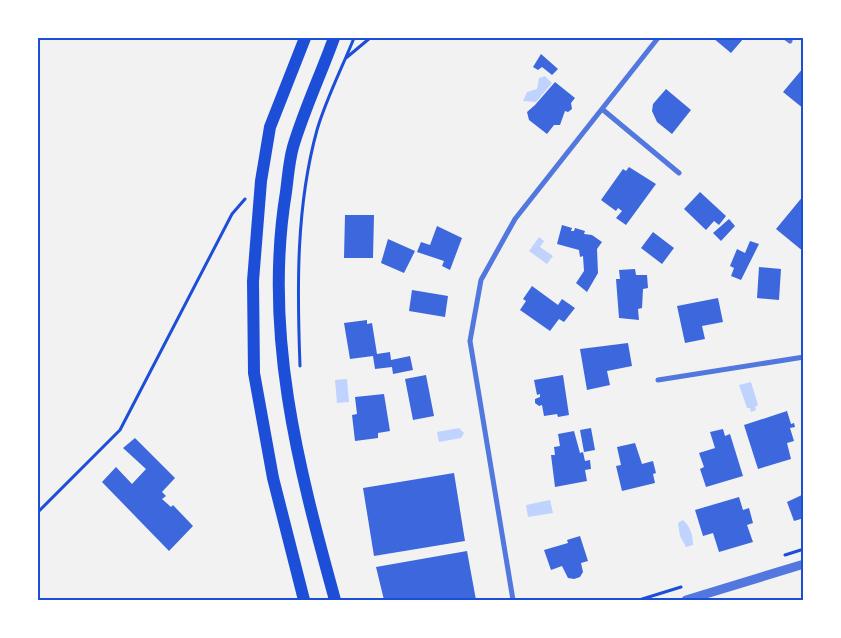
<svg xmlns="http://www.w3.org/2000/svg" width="841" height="638" font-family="'Noto Serif',serif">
<rect width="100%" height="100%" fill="#f2f2f2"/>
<path fill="#bfd3fe" d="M545 76 552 83 536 102 523 101 527 92 537 89 539 78Z
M539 237 544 241 540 247 553 256 547 264 529 251Z
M347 379 349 402 337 403 335 380Z
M751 382 758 405 755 407 756 410 751 412 750 408H747L739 385Z
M459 428 464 433 461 438 439 442 437 432Z
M550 500 553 513 528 517 526 505Z
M683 520C690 526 693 535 693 545L686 547 680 536 678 523Z"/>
<path fill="#3d67dc" d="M713 38H744L731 53Z
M541 54 558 69 552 75 542 67 538 70 533 67Z
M804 67V109L783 92Z
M555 82 575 98 571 103 572 109 568 112 565 111 560 125H554L547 134 529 120 527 112 535 105Z
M666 89 691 110 672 134 657 122 652 111 653 104Z
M629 167 656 184 626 225 616 218 622 211 618 208 616 211 601 200 623 169 626 171Z
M700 192 726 216 719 225 714 221 706 230 684 209Z
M804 195V252L776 229Z
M345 215H374L373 258H344Z
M729 219 735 226 721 241 713 233Z
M562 225 572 228 571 231H574L575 228 585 231 584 234 592 235 602 242 597 249 598 273 587 292 576 283 584 271 583 256 580 257 579 250 557 244Z
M437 226 462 238 450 270 442 266 444 261 417 252 421 242 430 245Z
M653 232 674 248 662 264 641 248Z
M388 239 415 251 404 273 381 263Z
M750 241 759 244 741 280 731 276 734 268 730 266 737 249 745 253Z
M759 267 781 269 779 300 757 298Z
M635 269 636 275H647L648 288 643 289 642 308 638 309 639 320 619 318 616 279H620L619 270Z
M532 286 558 305 562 299 575 308 564 322 559 319 550 331 520 310 526 301 523 299Z
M412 290 448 296 445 317 409 311Z
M718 298 723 322 702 326 705 339 685 343 677 306Z
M367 320V324L372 323 377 354 390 352 391 360 410 356 413 370 393 374 392 367 375 369 373 356 350 359 344 323Z
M628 343 632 366 607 371 610 385 587 390 580 349Z
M426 375 434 416 413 420 405 379Z
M563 375 569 415 558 417 557 414 544 416 542 405 539 406 535 403V399L540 397V394L537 395 534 380Z
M384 394 390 431 378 433V438L355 441 352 415 357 414 355 397Z
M787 411 791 424 794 423 795 427 790 428 794 441 787 443 791 459 758 469 744 425Z
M591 428 595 450 584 452 580 430Z
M723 429 725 436 730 434 743 476 706 487 700 469 704 467 699 453 715 448 710 432Z
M574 431 580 453 583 452 585 461 590 460 591 469 585 470 587 481 555 487 551 455H555L554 447 560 446 558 434Z
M135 438 175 478 162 492 166 496 162 499 171 507 173 505 193 526 169 551 102 482 116 467 132 484 146 469 123 448Z
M635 443 642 464 653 461 656 473 653 474 655 483 622 491 616 466 621 465 617 447Z
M454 473 465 541 374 556 363 488Z
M804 494V518L794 521 787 502Z
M739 497 743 510 749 508 753 523 747 525 753 542 719 552 713 533 703 536 695 510Z
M580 536 588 561 581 563 583 572 580 577 574 579 568 578 562 566 551 570 544 550 568 543 567 540Z
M467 551 476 600H384L376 567Z"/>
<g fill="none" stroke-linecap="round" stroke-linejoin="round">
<path stroke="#1d4ed8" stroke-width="3" d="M346 58 370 38
M300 366C297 287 296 206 317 130 326 99 342 68 354 38
M38 512 120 430 232 214 245 199
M785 555 804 549
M639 600 681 587"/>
<path stroke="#5277de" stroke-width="5" d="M786 38 790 41
M602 109 679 173
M658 380 804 357
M513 600 470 341 481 280 515 219 658 38"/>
<path stroke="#5277de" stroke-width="9" d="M686 600 804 564"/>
<path stroke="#1d4ed8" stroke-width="12" d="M334 38C321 74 304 110 293 147 289 161 288 177 286 192 263 332 298 466 335 600
M304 600 273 478 254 373 253 281 261 181 270 127 305 38"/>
</g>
<rect width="841" height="638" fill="none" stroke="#ffffff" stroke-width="78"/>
<rect x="39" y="39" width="763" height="560" fill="none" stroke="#1d4ed8" stroke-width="2"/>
</svg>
